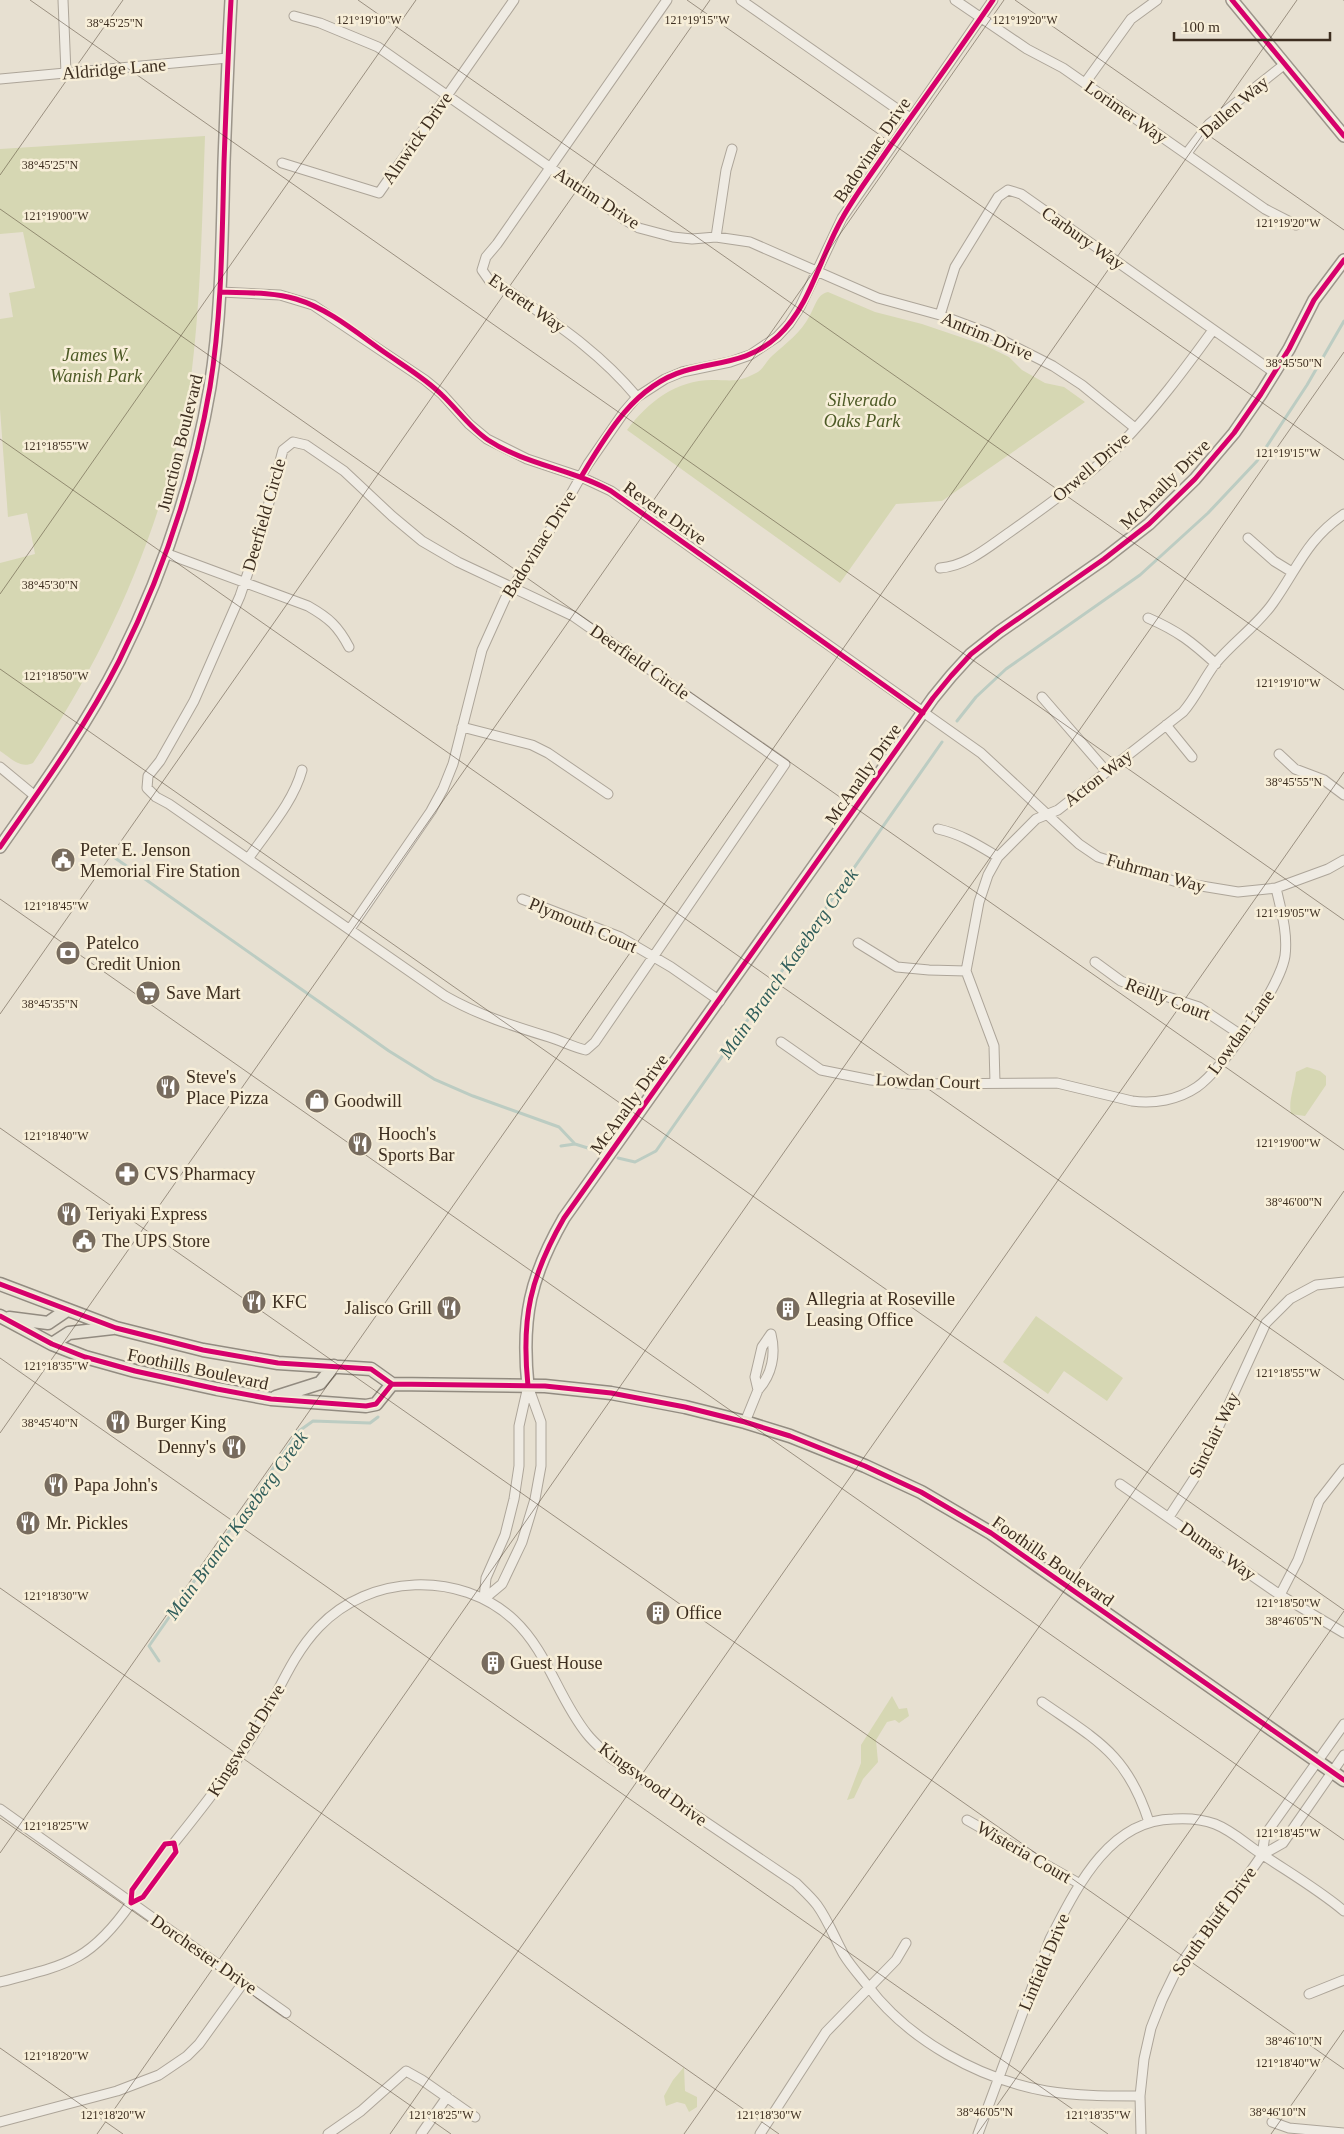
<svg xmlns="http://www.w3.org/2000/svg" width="1344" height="2134" font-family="Georgia,serif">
<rect width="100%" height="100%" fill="#e7e0d1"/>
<path fill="#d6d7b3" d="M205 136C202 219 201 303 190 385 186 411 179 437 172 463 143 571 95 670 33 763 20 769 11 758 0 751V563L35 554 27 513 8 517 0 409V319L13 317 9 293 35 288 23 232 0 234V149Z
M828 292 875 312 922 324 984 345 1009 357 1022 370 1045 383 1064 387 1085 402 942 501 896 504 840 583 627 430C648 402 676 380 712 380 731 380 738 383 756 373 763 370 766 361 772 356 786 343 801 333 810 315 815 307 817 294 828 292Z
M1307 1067 1320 1071 1326 1076V1085L1305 1116 1291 1114C1288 1100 1295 1086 1296 1072Z
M1036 1316 1123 1378 1107 1401 1064 1371 1048 1394 1003 1362Z
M892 1696 899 1709 907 1708 909 1716 899 1723 895 1720 887 1722 876 1740 878 1762 863 1779 854 1798 847 1800 861 1763V1745Z
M684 2067 685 2091 697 2097V2107L689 2112 685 2104 677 2102 666 2106 664 2096 673 2080Z"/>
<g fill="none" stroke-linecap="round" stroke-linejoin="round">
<path stroke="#bcccc2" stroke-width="3" d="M957 721 976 697 1006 669 1140 575 1208 513 1257 461 1307 385 1344 321
M108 853 389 1051 434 1079 473 1096 559 1127 575 1144
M561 1146 575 1144 591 1149
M618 1158 635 1162 656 1151 942 742
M159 1661 149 1646 299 1431 313 1421 370 1423 378 1417"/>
<defs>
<path id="street" d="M63 0 66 73
M741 0 910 118
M955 0 1027 49 1063 68 1265 209 1296 225
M294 16 320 23 378 47 625 220 639 228 673 237 692 239 716 237 750 242 878 298 940 315 988 333 1053 366 1082 385 1135 428
M0 79 228 58
M1085 83 1131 19 1157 0
M1187 153 1209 124 1285 64
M282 163 379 193 514 0
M716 237 726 170 732 149
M221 292 280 295 313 305 425 380 442 394 469 424 487 439 527 459 581 477 611 491 981 753 1079 844 1098 857 1177 882 1238 892 1276 888 1328 869 1344 860
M940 315 955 267 998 197 1008 190 1021 194 1275 373
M637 397C597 349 553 322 503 287L489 280 482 270 486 257 497 244 667 0
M293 442 306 445 344 471 392 516 422 541 458 562 573 616 785 764 595 1042 586 1050C573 1047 562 1041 549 1037 513 1026 478 1015 445 996L169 804 156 797 147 788 148 776 160 761 194 701 240 596 259 540 283 450Z
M1248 538 1274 561 1292 572
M165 553 308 606C329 618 338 626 349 647
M940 568C967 566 988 547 1010 532 1048 505 1086 478 1120 445 1155 409 1184 370 1213 330
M1148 618C1178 631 1192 642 1216 664
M1042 697 1107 772
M1166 725 1192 757
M462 727 532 745 548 753 608 794
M1279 754 1295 769 1324 780 1344 795
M0 767 35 796
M938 829C961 834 978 845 998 857
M248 859C267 831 293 803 302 770
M522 899 620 937 671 967 720 1001
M350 929 431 811 443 789 453 764 482 650 505 599 555 522 588 464 624 412 637 397 665 379 682 372 730 362 750 355 777 337 789 324 800 307 842 218 993 0
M858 943 897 967 929 970 966 971
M1095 962 1121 981 1131 985 1199 1007 1241 1035
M781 1042 821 1070 871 1080 909 1084 1057 1083 1132 1101C1154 1104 1178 1100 1197 1087 1223 1069 1280 987 1285 956 1288 933 1281 910 1276 888
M995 1083 994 1046 966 971 979 902 988 875 998 857 1036 819 1058 810 1183 712C1196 697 1203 680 1215 664 1233 642 1257 626 1273 603 1298 568 1306 540 1344 514
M758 1390C772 1375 776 1354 771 1334
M745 1422 758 1390 755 1377 762 1347 771 1334
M1120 1484 1280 1595 1344 1633
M1169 1517 1197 1474 1266 1323 1290 1299 1316 1285 1344 1282
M1280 1595 1298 1560 1319 1501 1344 1469
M484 1599 502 1584 522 1542 535 1499 541 1466V1422L528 1386
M484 1599 486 1578 505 1535 514 1499 519 1466V1426L528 1386
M1042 1702C1098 1741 1127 1754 1149 1822
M0 1809 286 2013
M967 1820 1080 1884
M174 1843C207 1802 238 1762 264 1717 281 1686 294 1653 319 1627 369 1574 460 1570 514 1620 548 1652 558 1698 587 1734 594 1743 603 1750 611 1758L796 1883C803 1890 811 1897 817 1905 828 1920 835 1939 844 1955 850 1965 859 1975 867 1985 908 2040 979 2079 1046 2091 1077 2096 1109 2096 1140 2096
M1262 1855 1265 1835 1344 1724
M0 1982C66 1965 90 1962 131 1903
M1309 1994 1344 1980
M0 2122 117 2091 159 2075 187 2056 199 2044 243 1983
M1272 2122 1289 2128 1344 2133
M328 2134 361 2111 406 2071 422 2080 475 2117
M421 2134 447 2097
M760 2134 826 2032 896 1960 906 1943
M978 2134 1050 1939C1076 1889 1108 1820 1173 1819 1187 1818 1202 1819 1215 1824 1233 1831 1247 1845 1263 1855 1290 1873 1319 1890 1344 1911
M1141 2134 1140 2096 1144 2059 1151 2028 1162 2000 1176 1971 1196 1942 1232 1898 1262 1855 1283 1843 1344 1755"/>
<path id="secondary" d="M1232 0 1344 136
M0 847C42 787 86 726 119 661 162 575 194 481 210 387 222 313 222 238 224 162 226 108 228 54 231 0
M528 1386C521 1318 530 1277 564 1218L933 698 951 676 971 654 999 632 1104 559 1149 524 1195 479 1234 433 1261 394 1289 349 1314 300 1344 260"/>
<path id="primary" d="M0 1284 116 1328 203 1350 278 1363 371 1369 392 1384 545 1386 611 1393 685 1407 745 1422 790 1436 865 1466 921 1492 991 1533 1344 1780
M0 1316 52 1344 85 1357 135 1371 217 1389 271 1399 366 1406 376 1404 392 1384
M9 1318 48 1323 67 1310
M52 1344 69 1333 113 1328
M276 1397 320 1383 334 1366"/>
</defs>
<use href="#street" stroke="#ada599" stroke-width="11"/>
<use href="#secondary" stroke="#9c958a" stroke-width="14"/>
<use href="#primary" stroke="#928b80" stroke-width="15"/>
<use href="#street" stroke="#efebe3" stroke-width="9"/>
<use href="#secondary" stroke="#efebe3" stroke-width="11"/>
<use href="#primary" stroke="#e6e1d4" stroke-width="12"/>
<defs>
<path id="cycleway" d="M1232 0 1344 136
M221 292C246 293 272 292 296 299 329 309 357 333 384 352 404 366 425 378 442 395 458 410 470 428 488 440 526 465 572 469 611 491L923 713
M581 477C606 435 634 386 684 371 718 361 749 363 778 336 811 305 820 256 843 217 857 192 875 169 891 145 925 97 960 49 993 0
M0 847C42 787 86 726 119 661 162 575 194 481 210 387 222 313 222 238 224 162 226 108 228 54 231 0
M0 1284 116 1328 203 1350 278 1363 371 1369 392 1384 545 1386 611 1393 685 1407 745 1422 790 1436 865 1466 921 1492 991 1533 1344 1780
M0 1316 52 1344 85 1357 135 1371 217 1389 271 1399 366 1406 376 1404 392 1384
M528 1386C521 1318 530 1277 564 1218L933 698 951 676 971 654 999 632 1104 559 1149 524 1195 479 1234 433 1261 394 1289 349 1314 300 1344 260
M174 1843 176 1852 143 1897 131 1903 132 1890 165 1844Z"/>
</defs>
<use href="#cycleway" stroke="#f7eed8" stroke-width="8"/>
<use href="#cycleway" stroke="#d6006c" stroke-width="5"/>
</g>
<path fill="none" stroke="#3d2e20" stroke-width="1" stroke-opacity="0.45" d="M30 0 1344 920M358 0 1344 690M687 0 1344 460M1015 0 1344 230M1343 0H1344M0 175 123 0M0 209 1344 1150M0 439 1344 1380M0 594 416 0M0 669 1344 1610M0 899 1344 1840M0 1014 710 0M0 1128 1344 2069M0 1358 1108 2134M0 1433 1004 0M0 1588 779 2134M0 1818 451 2134M0 1853 1297 0M0 2048 123 2134M97 2134 1344 352M390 2134 1344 772M684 2134 1344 1191M977 2134 1344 1611M1271 2134 1344 2030"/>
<defs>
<symbol id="civic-disc" viewBox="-11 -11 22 22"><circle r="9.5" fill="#786c5e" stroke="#f7eed8"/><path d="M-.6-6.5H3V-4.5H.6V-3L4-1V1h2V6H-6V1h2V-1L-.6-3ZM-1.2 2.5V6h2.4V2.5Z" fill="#fff"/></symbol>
<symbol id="bank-disc" viewBox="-11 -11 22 22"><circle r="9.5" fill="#786c5e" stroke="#f7eed8"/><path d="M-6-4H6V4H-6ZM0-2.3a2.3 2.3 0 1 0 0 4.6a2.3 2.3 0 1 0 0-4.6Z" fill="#fff"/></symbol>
<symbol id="supermarket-disc" viewBox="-11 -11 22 22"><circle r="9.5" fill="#786c5e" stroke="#f7eed8"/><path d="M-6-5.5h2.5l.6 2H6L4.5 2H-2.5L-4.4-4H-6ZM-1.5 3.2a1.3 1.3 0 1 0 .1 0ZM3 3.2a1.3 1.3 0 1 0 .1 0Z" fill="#fff"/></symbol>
<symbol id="restaurant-disc" viewBox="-11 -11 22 22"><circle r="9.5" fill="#786c5e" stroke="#f7eed8"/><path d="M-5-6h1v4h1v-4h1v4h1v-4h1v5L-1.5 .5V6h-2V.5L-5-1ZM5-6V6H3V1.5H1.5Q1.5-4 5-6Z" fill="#fff"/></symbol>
<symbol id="shop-disc" viewBox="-11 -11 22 22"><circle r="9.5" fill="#786c5e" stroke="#f7eed8"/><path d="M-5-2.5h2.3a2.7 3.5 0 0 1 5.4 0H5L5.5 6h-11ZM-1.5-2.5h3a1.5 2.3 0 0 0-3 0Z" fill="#fff"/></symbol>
<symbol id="pharmacy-disc" viewBox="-11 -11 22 22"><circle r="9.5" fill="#786c5e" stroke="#f7eed8"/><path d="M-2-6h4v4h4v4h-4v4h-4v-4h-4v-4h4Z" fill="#fff"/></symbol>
<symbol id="building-disc" viewBox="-11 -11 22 22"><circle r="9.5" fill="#786c5e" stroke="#f7eed8"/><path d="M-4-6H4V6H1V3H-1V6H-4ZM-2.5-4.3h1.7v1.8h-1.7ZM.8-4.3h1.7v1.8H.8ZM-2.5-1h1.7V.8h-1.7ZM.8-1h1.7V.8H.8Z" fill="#fff"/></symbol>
</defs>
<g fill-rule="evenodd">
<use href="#civic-disc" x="49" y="846" width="28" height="28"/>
<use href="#bank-disc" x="54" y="939" width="28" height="28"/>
<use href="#supermarket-disc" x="134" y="979" width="28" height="28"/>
<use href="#restaurant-disc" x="154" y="1073" width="28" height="28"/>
<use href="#shop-disc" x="303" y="1087" width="28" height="28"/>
<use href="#restaurant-disc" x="346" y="1130" width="28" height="28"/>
<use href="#pharmacy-disc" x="113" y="1160" width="28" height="28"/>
<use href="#restaurant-disc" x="55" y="1200" width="28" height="28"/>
<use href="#civic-disc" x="70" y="1227" width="28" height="28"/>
<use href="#restaurant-disc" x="240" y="1288" width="28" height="28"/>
<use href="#restaurant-disc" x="435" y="1294" width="28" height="28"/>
<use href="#building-disc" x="774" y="1295" width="28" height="28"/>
<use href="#restaurant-disc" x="104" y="1408" width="28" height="28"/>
<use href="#restaurant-disc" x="220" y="1433" width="28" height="28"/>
<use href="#restaurant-disc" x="42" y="1471" width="28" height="28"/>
<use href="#restaurant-disc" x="14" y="1509" width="28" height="28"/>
<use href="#building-disc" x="644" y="1599" width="28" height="28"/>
<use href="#building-disc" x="479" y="1649" width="28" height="28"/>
</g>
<g text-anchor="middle" stroke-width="5" stroke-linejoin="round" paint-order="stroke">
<g font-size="18" fill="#3d2e20" stroke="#f7eed8">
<text transform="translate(114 69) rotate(-5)" y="6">Aldridge Lane</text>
<text transform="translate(1234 107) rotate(-41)" y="6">Dallen Way</text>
<text transform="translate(1126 112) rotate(35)" y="6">Lorimer Way</text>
<text transform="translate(417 138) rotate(-55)" y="6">Alnwick Drive</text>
<text transform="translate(872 150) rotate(-56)" y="6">Badovinac Drive</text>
<text transform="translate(597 198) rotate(33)" y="6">Antrim Drive</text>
<text transform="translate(1083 238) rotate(35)" y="6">Carbury Way</text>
<text transform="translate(527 303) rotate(35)" y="6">Everett Way</text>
<text transform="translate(987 336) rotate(23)" y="6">Antrim Drive</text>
<text transform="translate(180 443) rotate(-76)" y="6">Junction Boulevard</text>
<text transform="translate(1091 467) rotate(-41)" y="6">Orwell Drive</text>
<text transform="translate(1165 484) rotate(-45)" y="6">McAnally Drive</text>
<text transform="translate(665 513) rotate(35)" y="6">Revere Drive</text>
<text transform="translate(264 515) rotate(-74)" y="6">Deerfield Circle</text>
<text transform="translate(539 544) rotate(-58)" y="6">Badovinac Drive</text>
<text transform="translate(640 662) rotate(35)" y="6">Deerfield Circle</text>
<text transform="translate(863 774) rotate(-55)" y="6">McAnally Drive</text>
<text transform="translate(1098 778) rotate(-38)" y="6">Acton Way</text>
<text transform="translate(1156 873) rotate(16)" y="6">Fuhrman Way</text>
<text transform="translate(583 925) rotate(23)" y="6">Plymouth Court</text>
<text transform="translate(1168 999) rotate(21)" y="6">Reilly Court</text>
<text transform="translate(1241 1032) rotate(-54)" y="6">Lowdan Lane</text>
<text transform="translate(928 1081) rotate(2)" y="6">Lowdan Court</text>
<text transform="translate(629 1104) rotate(-54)" y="6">McAnally Drive</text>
<text transform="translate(198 1369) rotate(12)" y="6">Foothills Boulevard</text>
<text transform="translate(1214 1435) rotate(-64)" y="6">Sinclair Way</text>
<text transform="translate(1218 1551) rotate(35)" y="6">Dumas Way</text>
<text transform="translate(1053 1561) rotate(35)" y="6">Foothills Boulevard</text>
<text transform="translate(246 1740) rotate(-58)" y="6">Kingswood Drive</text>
<text transform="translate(653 1784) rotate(36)" y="6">Kingswood Drive</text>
<text transform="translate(1024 1852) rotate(30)" y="6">Wisteria Court</text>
<text transform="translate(1214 1921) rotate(-54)" y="6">South Bluff Drive</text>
<text transform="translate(204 1954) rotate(35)" y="6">Dorchester Drive</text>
<text transform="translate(1044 1962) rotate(-67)" y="6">Linfield Drive</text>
</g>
<g font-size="18" font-style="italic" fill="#4d5a26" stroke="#f7eed8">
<text x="96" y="361">James W.<tspan x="96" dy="21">Wanish Park</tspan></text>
<text x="862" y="406">Silverado<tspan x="862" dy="21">Oaks Park</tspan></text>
</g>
<g font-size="18" fill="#3d2e20" stroke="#f7eed8" text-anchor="start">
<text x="80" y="856">Peter E. Jenson<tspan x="80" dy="21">Memorial Fire Station</tspan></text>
<text x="86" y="949">Patelco<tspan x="86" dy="21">Credit Union</tspan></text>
<text x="166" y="999">Save Mart</text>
<text x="186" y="1083">Steve's<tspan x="186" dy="21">Place Pizza</tspan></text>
<text x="334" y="1107">Goodwill</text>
<text x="378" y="1140">Hooch's<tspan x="378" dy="21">Sports Bar</tspan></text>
<text x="144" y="1180">CVS Pharmacy</text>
<text x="86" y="1220">Teriyaki Express</text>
<text x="102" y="1247">The UPS Store</text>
<text x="806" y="1305">Allegria at Roseville<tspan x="806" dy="21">Leasing Office</tspan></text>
<text x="272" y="1308">KFC</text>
<text x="432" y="1314" text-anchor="end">Jalisco Grill</text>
<text x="136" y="1428">Burger King</text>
<text x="216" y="1453" text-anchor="end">Denny's</text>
<text x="74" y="1491">Papa John's</text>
<text x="46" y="1529">Mr. Pickles</text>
<text x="676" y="1619">Office</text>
<text x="510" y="1669">Guest House</text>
</g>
<g font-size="19" font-style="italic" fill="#2f5d5a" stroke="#f7eed8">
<text transform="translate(788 963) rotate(-55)" y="7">Main Branch Kaseberg Creek</text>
<text transform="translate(236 1525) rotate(-54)" y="7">Main Branch Kaseberg Creek</text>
</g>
</g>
<g font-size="12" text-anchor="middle" fill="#3d2e20" stroke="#f7eed8" stroke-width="5" stroke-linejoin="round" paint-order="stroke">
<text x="369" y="24">121°19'10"W</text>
<text x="697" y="24">121°19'15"W</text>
<text x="1025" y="24">121°19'20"W</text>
<text x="115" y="27">38°45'25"N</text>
<text x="50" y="169">38°45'25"N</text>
<text x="56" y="220">121°19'00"W</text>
<text x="1288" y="227">121°19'20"W</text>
<text x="1294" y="367">38°45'50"N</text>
<text x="56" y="450">121°18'55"W</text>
<text x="1288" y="457">121°19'15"W</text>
<text x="50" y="589">38°45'30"N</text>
<text x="56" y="680">121°18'50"W</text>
<text x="1288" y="687">121°19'10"W</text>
<text x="1294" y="786">38°45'55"N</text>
<text x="56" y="910">121°18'45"W</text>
<text x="1288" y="917">121°19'05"W</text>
<text x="50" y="1008">38°45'35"N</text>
<text x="56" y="1140">121°18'40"W</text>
<text x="1288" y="1147">121°19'00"W</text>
<text x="1294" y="1206">38°46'00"N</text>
<text x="56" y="1370">121°18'35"W</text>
<text x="1288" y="1377">121°18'55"W</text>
<text x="50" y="1427">38°45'40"N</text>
<text x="56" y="1600">121°18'30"W</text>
<text x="1288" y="1607">121°18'50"W</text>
<text x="1294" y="1625">38°46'05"N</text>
<text x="56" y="1830">121°18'25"W</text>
<text x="1288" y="1837">121°18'45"W</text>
<text x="1294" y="2045">38°46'10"N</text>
<text x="56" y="2060">121°18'20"W</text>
<text x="1288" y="2067">121°18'40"W</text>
<text x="985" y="2116">38°46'05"N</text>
<text x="1278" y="2116">38°46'10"N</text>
<text x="113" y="2119">121°18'20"W</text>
<text x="441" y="2119">121°18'25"W</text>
<text x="769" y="2119">121°18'30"W</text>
<text x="1098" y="2119">121°18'35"W</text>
</g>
<path d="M1174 32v8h156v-8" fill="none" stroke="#3d2e20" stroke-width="2.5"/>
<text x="1182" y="32" font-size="15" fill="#3d2e20" stroke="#f7eed8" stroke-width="4" paint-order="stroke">100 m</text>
</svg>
